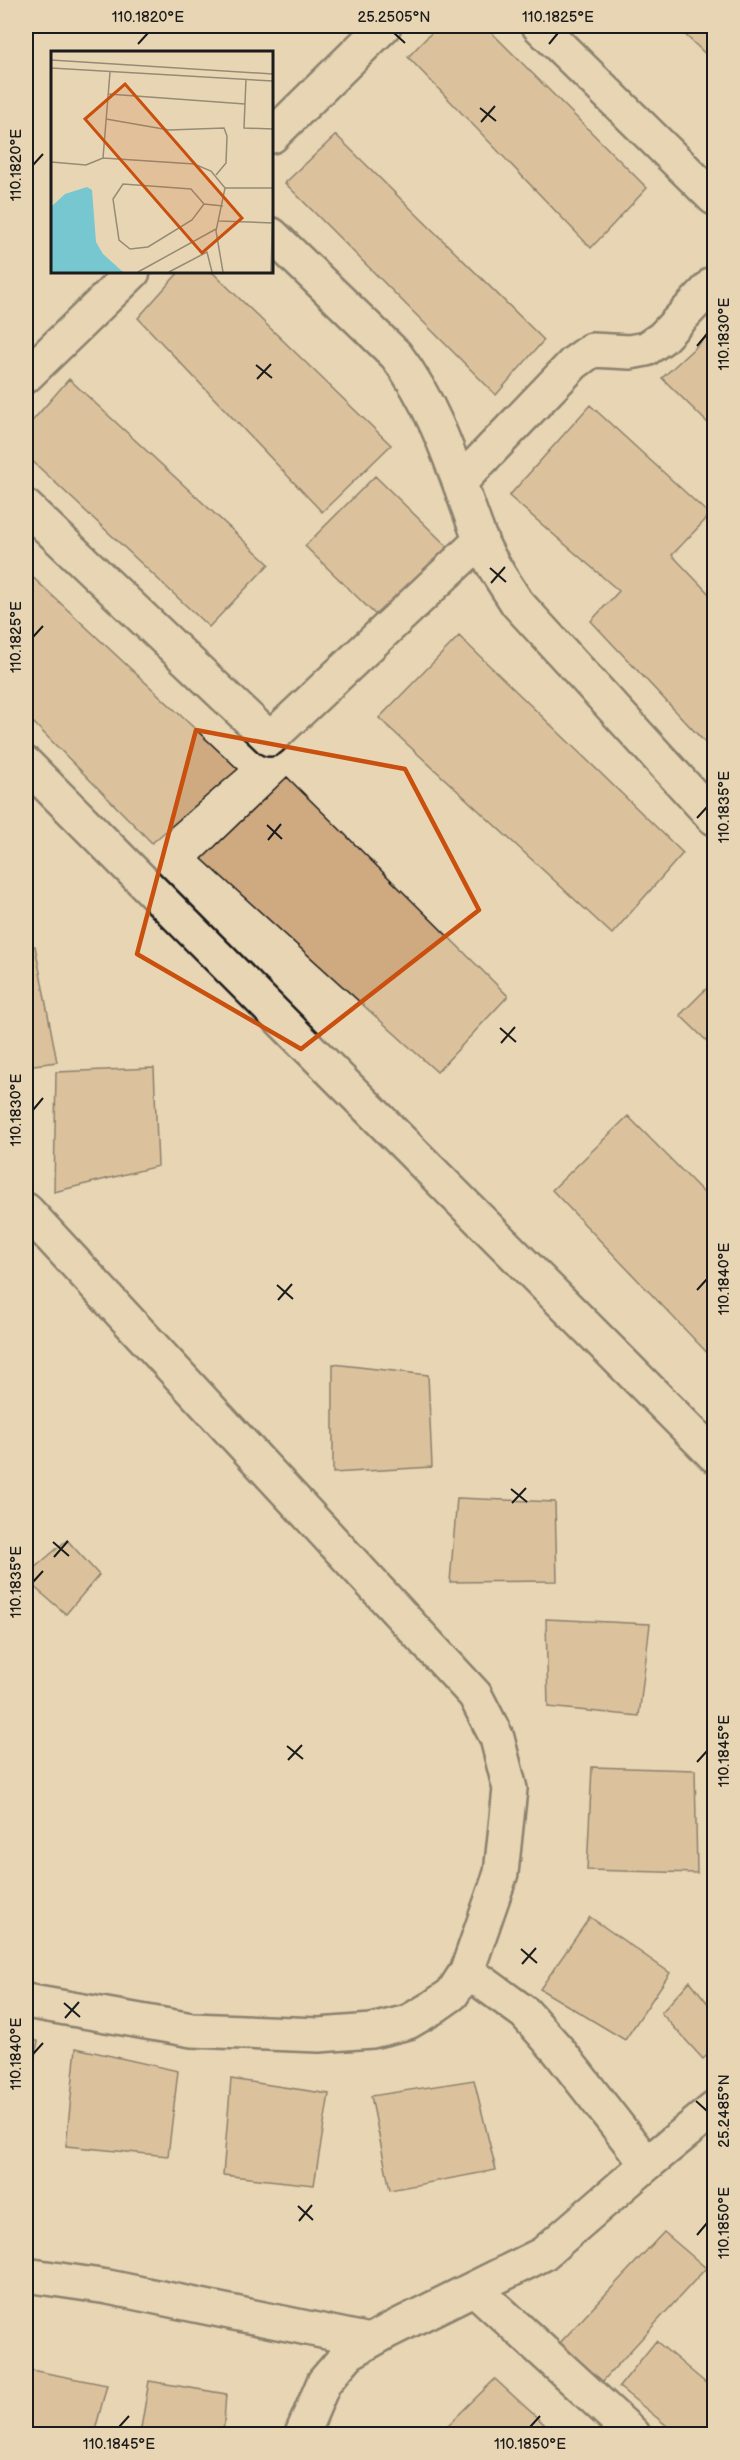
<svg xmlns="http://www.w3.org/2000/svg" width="740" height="2460" font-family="'Balsamiq Sans',sans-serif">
<rect width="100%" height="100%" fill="#e7d5b3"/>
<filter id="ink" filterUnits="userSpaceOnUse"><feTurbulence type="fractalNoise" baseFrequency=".0167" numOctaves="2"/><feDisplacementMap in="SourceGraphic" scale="12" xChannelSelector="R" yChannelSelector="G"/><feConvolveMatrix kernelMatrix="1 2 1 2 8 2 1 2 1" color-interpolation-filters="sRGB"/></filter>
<g filter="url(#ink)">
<path fill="#cfaa81" stroke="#1c1c1c" stroke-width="1.5" d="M438 26H485L647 188 591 248 408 57Z
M676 26H714V62Z
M336 135 544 340 496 395 285 183Z
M179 272H212L391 445 322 512 138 318Z
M714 330V429L662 378Z
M69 379 269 564 209 627 26 455V428Z
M590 405 710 515 672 555 714 599V752L591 621 619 591 509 496Z
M375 476 460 559 388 627 305 546Z
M26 571 238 769 152 843 26 715Z
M459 636 683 853 612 934 379 718Z
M287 777 508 996 437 1072 202 859Z
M35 946 57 1062 26 1066V947Z
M714 981V1048L680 1015Z
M154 1068 158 1166 54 1192 56 1072Z
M628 1116 714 1203V1360L552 1190Z
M333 1364 428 1375 432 1467 333 1473Z
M457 1498 555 1502 557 1581 450 1582Z
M67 1540 99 1575 66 1614 26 1580V1575Z
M546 1619 650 1624 639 1716 548 1707Z
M592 1767 695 1770 697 1873 587 1870Z
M590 1917 670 1973 625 2040 540 1989Z
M690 1981 714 2011V2049L703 2059 661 2013Z
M26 2039 38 2041 26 2100Z
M76 2048 178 2071 168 2156 66 2146Z
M231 2079 329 2094 314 2185 223 2175Z
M474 2080 496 2170 390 2190 371 2096Z
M664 2232 706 2268 601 2383 558 2345Z
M656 2341 714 2390V2434H677L619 2387Z
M26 2369 107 2385 94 2434H26Z
M495 2379 555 2434H439Z
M149 2381 226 2394 223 2434H140Z"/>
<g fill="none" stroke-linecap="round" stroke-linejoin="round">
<defs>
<path id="minor" d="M539 26 714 198
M272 136 384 26
M272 235 396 355C438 410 456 476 480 539 489 562 504 582 517 603L714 818
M26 376 133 272
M460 482 574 363 592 350 630 352 646 349 662 338 714 283
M26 507 270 739 481 540
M26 764 714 1455
M26 1210 475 1695 497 1738 510 1789 501 1873 467 1971 452 1994 432 2008 408 2022 372 2031 319 2035 192 2030 26 2001
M467 1971 525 2013 558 2050 647 2164
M26 2275 108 2287 370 2341
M475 2289 633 2434
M302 2434 324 2382 349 2353 388 2331 543 2254 647 2164 714 2109"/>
</defs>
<use href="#minor" stroke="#1c1c1c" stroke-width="38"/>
<use href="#minor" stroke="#e7d5b3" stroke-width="33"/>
</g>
</g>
<path d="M0 0H740V2460H0ZM196 730 405 769 479 910 301 1049 137 954Z" fill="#e7d5b3" fill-opacity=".55" fill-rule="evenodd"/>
<path fill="none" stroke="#c9500e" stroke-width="4.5" stroke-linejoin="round" d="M196 730 405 769 479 910 301 1049 137 954Z"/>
<path fill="none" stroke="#1c1c1c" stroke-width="2" d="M394 33 405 43M138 44 148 33M549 44 558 33M480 108 496 121M481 122 495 106M33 165 43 154M697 346 707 334M256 365 272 378M257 379 271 364M490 568 506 582M491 583 505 567M33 637 43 626M697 818 707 807M267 825 282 839M268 840 281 824M500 1028 516 1042M501 1043 515 1027M33 1110 43 1098M277 1285 293 1299M697 1290 707 1279M278 1300 292 1284M511 1489 527 1502M512 1503 526 1488M53 1542 69 1556M54 1557 68 1541M33 1582 43 1571M287 1746 303 1759M288 1760 302 1745M697 1762 707 1751M521 1949 537 1963M522 1964 536 1948M64 2003 80 2017M65 2018 79 2002M33 2054 43 2043M696 2101 707 2111M298 2206 313 2220M299 2221 312 2205M697 2235 707 2223M119 2427 129 2416M530 2427 540 2416"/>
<g transform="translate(51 51)">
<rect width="222" height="222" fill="#e7d5b3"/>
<path d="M36 136 41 139 45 191 52 203 72 221H0V156L14 143Z" fill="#76c7cf"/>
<path fill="none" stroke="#968b77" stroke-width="1.5" d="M0 9 222 23M0 17 222 30M195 28 193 77 222 78M57 43 194 53M55 68 118 79 173 77 176 85 175 112 165 124M52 107 59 21M0 111 35 114 52 107 143 113 160 120 174 137H222M153 153 141 169 97 196 79 198 68 189 62 148 72 133 140 138 153 153 172 155M168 170 222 172M87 221 165 178M118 221 156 201 161 221M172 221 165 180 174 137M220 221 222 152"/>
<path fill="#c9500e" fill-opacity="0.15" stroke="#c9500e" stroke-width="3" d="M74 33 191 167 151 202 34 68Z"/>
<rect width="222" height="222" fill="none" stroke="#1c1c1c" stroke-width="3"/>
</g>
<rect width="740" height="2460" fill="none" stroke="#e7d5b3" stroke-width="66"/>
<rect x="33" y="33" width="674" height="2394" fill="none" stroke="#1c1c1c" stroke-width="2"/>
<g font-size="15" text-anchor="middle" fill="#1c1c1c">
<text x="148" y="22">110.1820°E</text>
<text x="394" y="22">25.2505°N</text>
<text x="558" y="22">110.1825°E</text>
<text transform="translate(16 165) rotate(-90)" y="5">110.1820°E</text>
<text transform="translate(724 334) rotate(-90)" y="5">110.1830°E</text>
<text transform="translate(16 637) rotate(-90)" y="5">110.1825°E</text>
<text transform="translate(724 807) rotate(-90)" y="5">110.1835°E</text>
<text transform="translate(16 1110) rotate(-90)" y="5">110.1830°E</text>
<text transform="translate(724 1279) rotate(-90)" y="5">110.1840°E</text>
<text transform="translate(16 1582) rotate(-90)" y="5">110.1835°E</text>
<text transform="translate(724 1751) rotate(-90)" y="5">110.1845°E</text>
<text transform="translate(16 2054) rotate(-90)" y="5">110.1840°E</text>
<text transform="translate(724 2111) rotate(-90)" y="5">25.2485°N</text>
<text transform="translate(724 2223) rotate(-90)" y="5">110.1850°E</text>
<text x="119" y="2449">110.1845°E</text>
<text x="530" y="2449">110.1850°E</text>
</g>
</svg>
